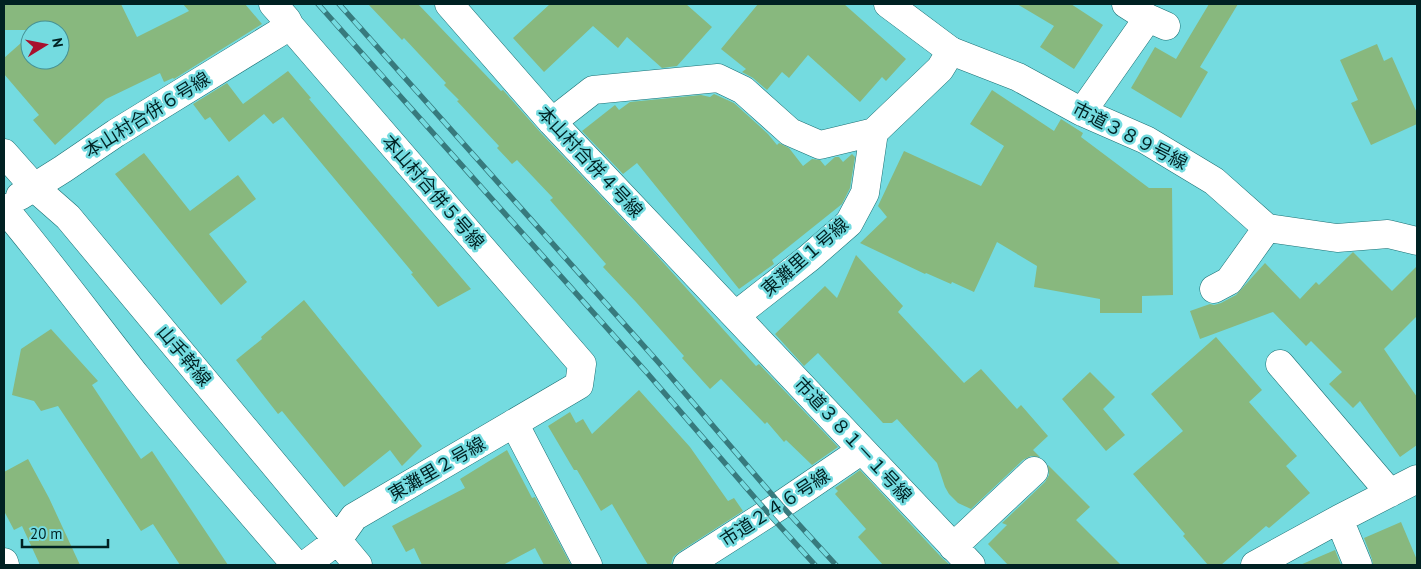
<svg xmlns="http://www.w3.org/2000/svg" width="1421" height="569" font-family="'PT Sans','Noto Sans JP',sans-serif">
<rect width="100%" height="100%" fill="#74dbe0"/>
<path fill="#88b87e" d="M4 4H121L137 37 189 11 183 4H245L262 24 174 79 173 78 164 82 160 73 106 99 55 145 33 120 39 115 4 74V58L30 35V60H60V30H4Z
M368 4H418L501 91 503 90 541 133 652 250 756 366 759 364 838 447 812 465 786 440 784 442 767 422 765 424 721 379 710 389 682 358 684 356 636 302 603 267 606 264 550 200 553 198 517 160 512 164 497 148 499 146 457 101 459 100 444 85 446 83 404 38 402 40Z
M550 4H686L712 27 677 66 662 68 627 37 618 48 593 26 544 72 513 38Z
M758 4H844L906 59 886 81 882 77 860 102 808 55 789 78 782 72 767 90 753 78 742 72 746 69 721 49Z
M1017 4H1071L1103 25 1074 69 1040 47 1054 26Z
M1209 4H1238L1200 67 1208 72 1181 118 1131 88 1155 47 1176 59Z
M1377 44 1384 61 1392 57 1417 113V124L1371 145 1351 103 1358 100 1340 60Z
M288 71 311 98 309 99 471 289 438 307 411 274 413 273 283 117 273 124 264 114 229 142 210 117 205 120 193 104 227 83 243 104Z
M992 90 1054 131 1061 119 1083 133 1081 137 1149 188H1172L1173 295 1142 296V313H1100V299L1034 287 1037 266 997 242 974 292 952 282 951 284 926 273 925 274 860 243 887 217 878 206 904 151 981 186 1004 146 970 124Z
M714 94 734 103 768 134 777 145 779 143 789 148 803 166 812 159 820 160 825 166 835 157H839L843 162 852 154 855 157 850 188 842 204 772 260 774 264 739 289 637 163 623 174 582 131 615 105 619 110 630 102 701 95 710 97Z
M144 153 190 211 238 175 256 199 209 234 247 282 221 305 115 174Z
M1353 252 1392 291 1417 266V316L1384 349 1417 397V445L1400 457 1360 401 1353 408 1329 384 1342 372 1311 341 1306 346 1273 312 1200 339 1190 311 1210 304 1214 305 1221 303 1236 295 1265 263 1300 299 1316 282 1319 285 1352 253Z
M856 255 903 306 898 312 964 383 981 369 1017 409 1021 405 1048 436 1033 450 1040 457 1031 456 1023 460 971 509 958 503 949 494 945 487 937 463 897 419 892 423H883L818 353 804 366 775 334 825 286 837 298Z
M304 300 422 446 402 466 390 450 344 487 282 411 278 414 236 360 262 339 261 337Z
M51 329 98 381 92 385 141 459 152 451 228 565H180L153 524 141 531 58 406 41 411 34 401 12 395 21 349Z
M1216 337 1262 390 1249 402 1297 456 1286 466 1310 493 1269 528 1266 526 1221 565H1208L1183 536 1185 534 1133 474 1183 431 1151 394Z
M1090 372 1115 397 1103 409 1125 435 1106 451 1062 399Z
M639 390 690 447 728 501 734 498 743 511 679 552 673 557 671 565H648L612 504 601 511 577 470H574L548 426 570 412 576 423 583 419 592 434Z
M507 450 532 498 535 497 571 565H544L535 548 503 565H422L414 548 406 552 392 526 465 488 460 479Z
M28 459 49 498 80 565H40L22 526 14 530 4 511V472Z
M1048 465 1090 507 1076 520 1121 565H1008L988 544 1007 525 1002 523 1045 482 1049 475Z
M860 470 942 558 950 565H883L858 537 866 529 835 494 838 491 835 488Z
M1401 522 1417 560V565H1373L1372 559 1364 538Z
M1335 550 1341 565H1300Z"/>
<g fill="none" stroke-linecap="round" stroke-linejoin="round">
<defs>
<path id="minor" d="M273 4 287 20 290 26 582 364 579 385 354 517 337 541 305 565
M449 4 552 122 971 565
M1126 4 1148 18 1166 26
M1082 112 1148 18
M552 122 593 90 718 78 743 90 790 132 820 145 874 132 940 69 951 51 1018 77 1082 112 1146 140 1214 181 1267 228 1337 238 1388 234 1417 241
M4 153 35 188 68 217 358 565
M20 196 63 169 116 133 290 26
M4 208C50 263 93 321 137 377 188 441 242 503 296 565
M1214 289 1229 281 1267 228
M736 315 809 258 849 223 865 193 874 132
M1280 364 1390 493
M514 423 588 565
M1339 519 1358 565
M953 547 1034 471
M4 562 5 565
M687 565 781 505 862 450
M1255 565 1339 519 1417 479"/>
<path id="tertiary" d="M888 4 951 51"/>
</defs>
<use href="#minor" stroke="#1b7074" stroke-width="29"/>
<use href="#tertiary" stroke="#1b7074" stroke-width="29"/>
<use href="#minor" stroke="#fff" stroke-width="28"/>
<use href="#tertiary" stroke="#fff" stroke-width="28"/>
<defs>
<path id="rail" d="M318 4 648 374 768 513 815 565
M339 4 659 363 781 505 836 565"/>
</defs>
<use href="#rail" stroke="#377a7d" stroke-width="5.5"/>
<use href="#rail" stroke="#74dbe0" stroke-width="4" stroke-dasharray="11" stroke-linecap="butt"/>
</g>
<g text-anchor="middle" stroke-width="5" stroke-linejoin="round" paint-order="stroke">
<g font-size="18" fill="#002122" stroke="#74dbe0">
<text transform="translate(147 115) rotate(-32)" y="6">本山村合併６号線</text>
<text transform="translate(1130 136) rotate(27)" y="6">市道３８９号線</text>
<text transform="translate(590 162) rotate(47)" y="6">本山村合併４号線</text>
<text transform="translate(433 192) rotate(49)" y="6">本山村合併５号線</text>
<text transform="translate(805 257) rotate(-41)" y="6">東灘里１号線</text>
<text transform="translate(184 356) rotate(50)" y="6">山手幹線</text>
<text transform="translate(853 440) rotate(47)" y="6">市道３８１－１号線</text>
<text transform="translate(437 469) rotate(-30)" y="6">東灘里２号線</text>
<text transform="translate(775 508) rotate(-33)" y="6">市道２４６号線</text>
</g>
</g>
<rect width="1421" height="569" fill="none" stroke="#002122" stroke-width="10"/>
<g transform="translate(45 45) rotate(80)"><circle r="24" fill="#74dbe0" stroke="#469194"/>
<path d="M0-4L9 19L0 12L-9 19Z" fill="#a8102d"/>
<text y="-8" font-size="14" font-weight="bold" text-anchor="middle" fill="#002122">N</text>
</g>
<path d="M22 539v8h86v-8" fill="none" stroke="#002122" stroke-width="2.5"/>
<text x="30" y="539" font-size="15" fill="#002122" stroke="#74dbe0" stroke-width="4" paint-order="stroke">20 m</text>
</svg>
